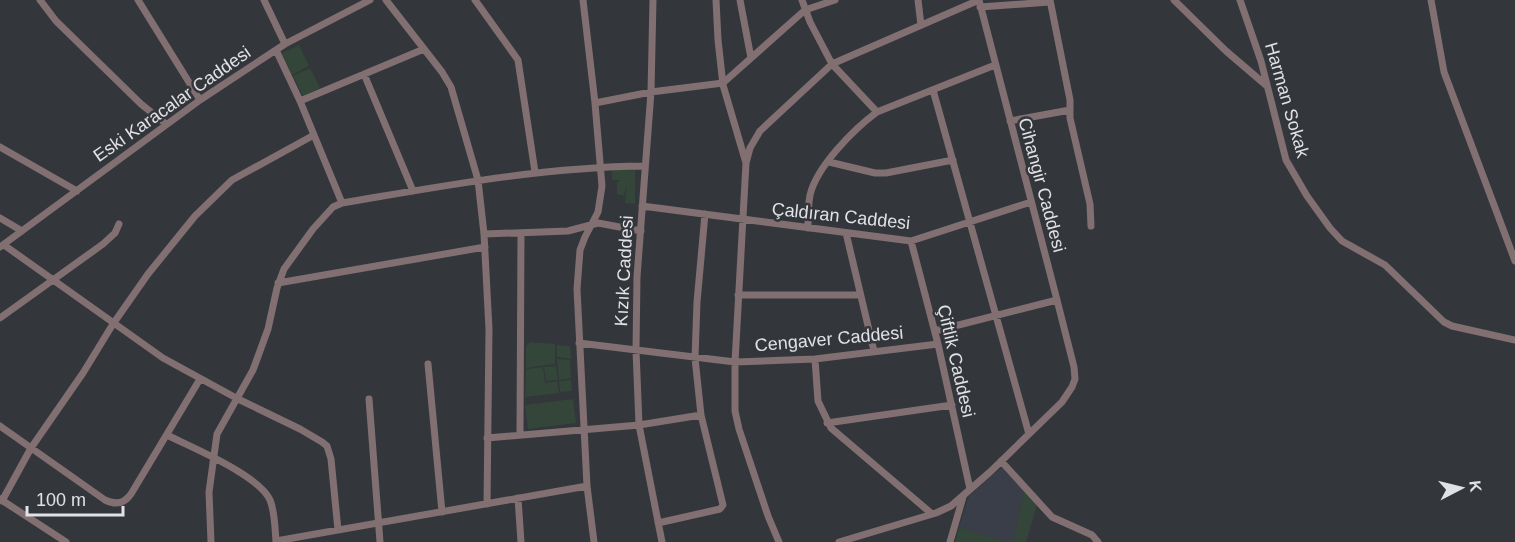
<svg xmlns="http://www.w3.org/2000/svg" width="1515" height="542" font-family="Arial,sans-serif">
<rect width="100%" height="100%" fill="#33363b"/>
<path fill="#393e49" d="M1002 467 1037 504 1026 542H1008L959 527 969 496Z"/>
<path fill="#334639" d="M299 45 309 66 292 75 282 53Z
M310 68 320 88 303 96 293 76Z
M612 170H635V204L625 203 627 185 624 196 617 194V182L621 180H612Z
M530 342 555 344V364L526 368V346Z
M557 345 570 346 571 359 557 357Z
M557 359 570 360 571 378 559 380Z
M556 366 558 380 546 381 544 367Z
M543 367 545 383 557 381 559 393 525 397 526 369Z
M571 380 572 391 560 392 559 381Z
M573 399 576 423 528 429 525 405Z
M1024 491 1037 504 1026 542H1013Z
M959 527 1008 542H955Z"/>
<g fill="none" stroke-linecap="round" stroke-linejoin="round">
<path stroke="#816f71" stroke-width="7" d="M40 0 56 21 141 104 166 124
M138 0 200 100
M264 0 285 44
M386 0 442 72 451 87 478 180 484 234 489 329 487 504
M475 0 518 60 535 172
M583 0 595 103 602 186 598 212 585 237 580 250 577 289 587 486 594 542
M653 0 651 92 637 277 636 350 639 425 662 542
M716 0 718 40 723 85 746 163 735 362V411L739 429 768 516 779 542
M740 0 751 58
M802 0 810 22 832 64 877 112
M918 0 921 25
M1050 0 1070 100V118L1090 204 1091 226
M1174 0 1226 51 1267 86
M1240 0 1261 61 1286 160 1307 196 1330 228 1342 241 1385 265 1444 322 1452 326 1515 340
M1431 0 1444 72 1515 261
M980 7 1050 2
M276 50 300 101 342 203
M364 74 413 191
M933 90 1029 434
M300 101 424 49
M595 103 651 92 723 83 805 10 835 0
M1010 121 1070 110
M0 147 77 191
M829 162 875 173H886L953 160
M746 163 750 148 760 131 832 64 979 0
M642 206 911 241 1031 202
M0 218 22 231
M808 228C808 217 808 206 810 195 817 166 854 129 877 112L995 65
M846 233 874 351
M484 234 568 231 598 223 641 231
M911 241 938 344 970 489
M4 245 163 358 238 399 300 429 322 442 327 446 331 459 338 530
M0 247 200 100 285 44 370 0
M278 283 485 247
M738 295H860
M0 318 103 244 115 233 119 224
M935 331 1057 300
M579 343 735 362 815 359 938 344
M815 359 818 401 831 428 932 514
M428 364 442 512
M369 399 380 542
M827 423 952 405
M0 426 105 500C115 505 124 504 131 494L200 379
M167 435C191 447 259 475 270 500 275 512 275 529 276 542
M520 435 521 233
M487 438 639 425 701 415
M1001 461 1052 517 1092 535 1098 542
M518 498 521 542
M0 499 66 542
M2 501 31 448 83 373 113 324 148 274 195 216 232 180 314 135
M658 523 720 509 723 505 701 415 695 358 697 302 705 214
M276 541 587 486
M211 542 209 492 217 434 253 370 268 329 277 288 284 269 313 229 333 207 342 203C443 186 543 167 645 166
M839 542 936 513 951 506 990 472 1062 402 1072 387 1075 379 1074 367 1057 300 979 0
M950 542 963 497"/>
</g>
<g text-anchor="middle" stroke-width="5" stroke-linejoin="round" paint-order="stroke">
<g font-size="18" fill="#e1e2e6" stroke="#33363b">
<text transform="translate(1287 100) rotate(74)" y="6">Harman Sokak</text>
<text transform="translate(172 104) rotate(-35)" y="6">Eski Karacalar Caddesi</text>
<text transform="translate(1042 185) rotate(75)" y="6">Cihangir Caddesi</text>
<text transform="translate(841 216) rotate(6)" y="6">Çaldıran Caddesi</text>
<text transform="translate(624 271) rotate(-87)" y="6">Kızık Caddesi</text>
<text transform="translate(829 339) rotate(-5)" y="6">Cengaver Caddesi</text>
<text transform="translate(956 361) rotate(77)" y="6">Çiftlik Caddesi</text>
</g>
</g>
<g transform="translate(1461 488) rotate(83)" stroke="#33363b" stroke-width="4.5" paint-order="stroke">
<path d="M0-4.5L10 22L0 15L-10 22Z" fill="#e1e2e6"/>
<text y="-9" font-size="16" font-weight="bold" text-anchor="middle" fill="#e1e2e6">K</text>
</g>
<path d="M27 506v9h96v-9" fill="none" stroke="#e1e2e6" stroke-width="3"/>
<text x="36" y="506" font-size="18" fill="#e1e2e6" stroke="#33363b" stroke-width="4.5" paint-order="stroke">100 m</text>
</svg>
